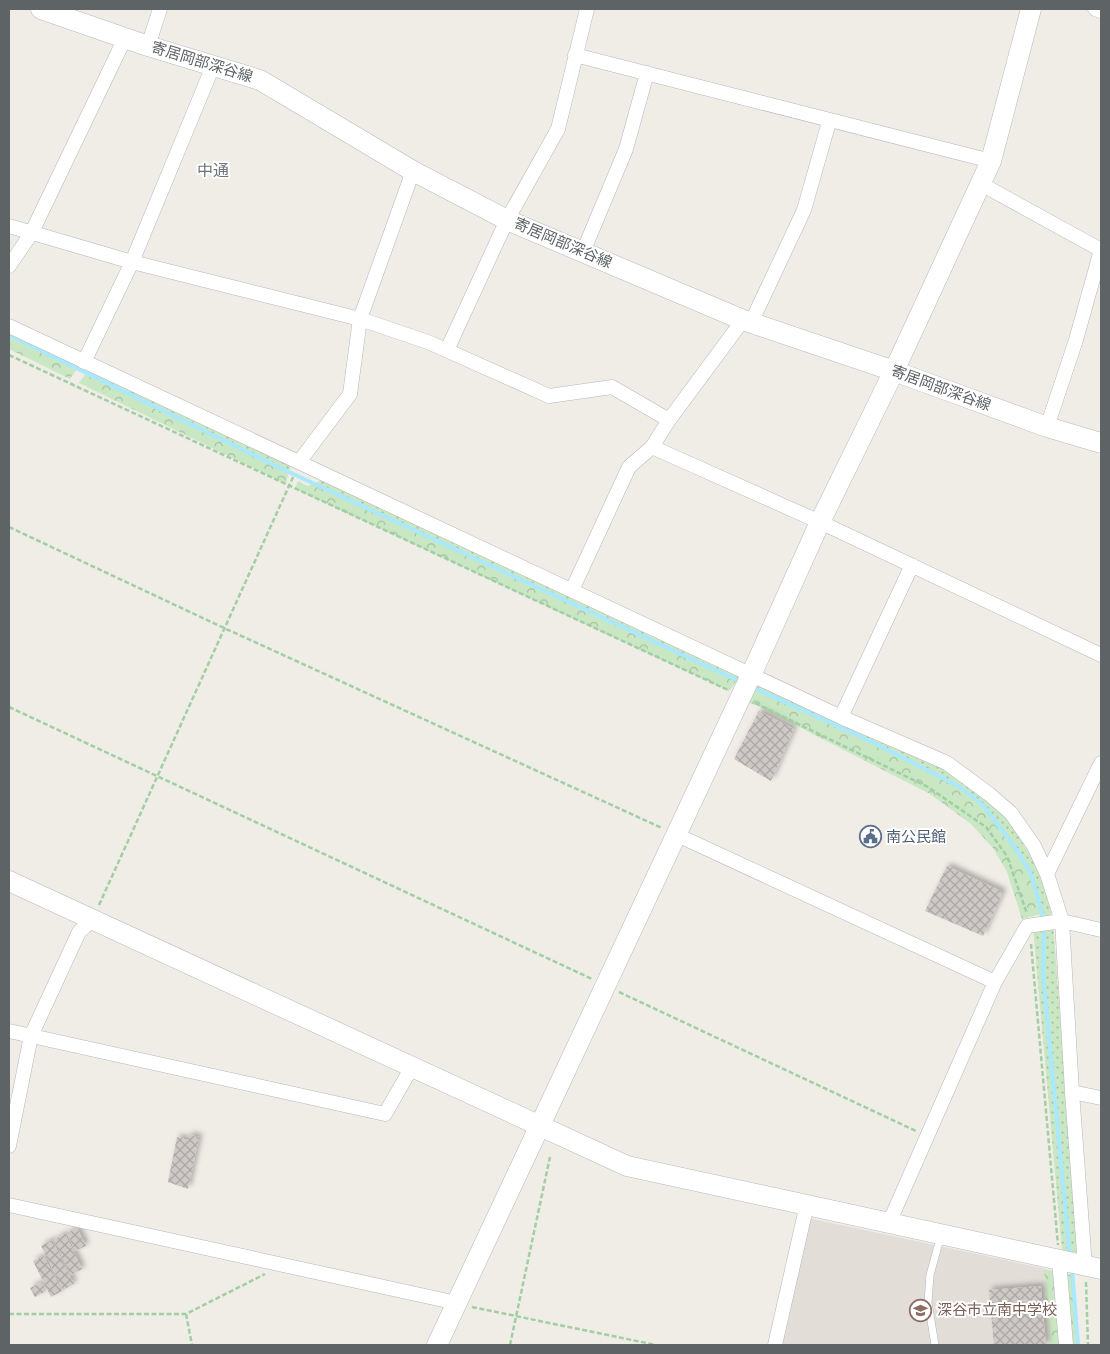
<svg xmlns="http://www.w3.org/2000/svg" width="1110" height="1354" font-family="'Nunito Sans','Noto Sans JP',sans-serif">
<defs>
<pattern id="grass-dots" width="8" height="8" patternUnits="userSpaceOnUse" patternTransform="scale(1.25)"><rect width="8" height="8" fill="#cae7c4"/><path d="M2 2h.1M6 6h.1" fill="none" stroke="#a7bfa3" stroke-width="1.8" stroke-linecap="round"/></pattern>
<pattern id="forest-crowns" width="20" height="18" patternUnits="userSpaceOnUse" patternTransform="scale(1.25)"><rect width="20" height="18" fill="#cae7c4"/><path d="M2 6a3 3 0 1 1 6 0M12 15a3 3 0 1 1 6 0" fill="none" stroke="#a7bfa3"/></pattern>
<pattern id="building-cross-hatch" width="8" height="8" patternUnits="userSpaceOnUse" patternTransform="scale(1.25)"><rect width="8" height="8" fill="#cec9c6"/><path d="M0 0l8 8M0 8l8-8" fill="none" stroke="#aaa7a5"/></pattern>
<filter id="shadow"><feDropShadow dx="3.5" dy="-3.5" stdDeviation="2.5" flood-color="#0004"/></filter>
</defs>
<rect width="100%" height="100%" fill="#f0ece6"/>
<path fill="#e3ddd8" d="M808 1218 1042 1268 1053 1274 1058 1345H780Z"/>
<path fill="url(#grass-dots)" d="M9 331 80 366 77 369 9 338Z
M88 369 291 465 289 471 86 373Z
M323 478 738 673 737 681 316 483Z
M756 680 945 767 1007 816 1043 877 1053 921 1078 1253 1062 1250 1033 928 1044 925 1038 897 1030 872 998 823 960 787 870 741 753 688Z"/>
<path fill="url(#forest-crowns)" d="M9 338 77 369 70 379 9 349Z
M86 373 289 471 286 484 79 383Z
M298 481 307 486 316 483 599 618 737 681 729 691 295 489Z
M753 688C808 713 864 737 918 766 941 778 964 787 983 805 1012 834 1035 874 1041 914L1022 919 1007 872 993 848 971 824 930 794 756 705 745 702Z
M1044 1269 1072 1275 1076 1345H1050Z"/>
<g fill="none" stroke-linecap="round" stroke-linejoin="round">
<path stroke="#a9e8fd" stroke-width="4" d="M9 335 274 465 741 682
M752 687 870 741 960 787 983 805 1016 849 1030 872 1038 897 1043 921
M1044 928 1043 974 1070 1257
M1072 1269 1078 1345"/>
</g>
<path fill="url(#building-cross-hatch)" filter="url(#shadow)" d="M759 711 794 729 771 781 734 759Z
M947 866 1003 892 983 936 925 911Z
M189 1135 199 1137 188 1189 168 1182 177 1137 188 1140Z
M77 1228 86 1246 75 1251 67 1233Z
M65 1234 82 1269 71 1275 54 1240Z
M52 1240 74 1284 63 1290 41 1246Z
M44 1256 62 1291 51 1297 33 1261Z
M42 1282 46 1291 35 1297 30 1288Z
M1041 1286 1046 1345H994L989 1290Z"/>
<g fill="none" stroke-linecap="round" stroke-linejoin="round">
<defs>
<path id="lane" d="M935 1345 928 1302 930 1275 941 1235"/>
<path id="street" d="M1095 9 1101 11
M148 46 160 9
M575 55 991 161
M981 184 1101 250
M9 226 132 262 360 319 428 342 549 396 612 387 669 420
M583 252 626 149 647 73
M9 266 31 234 125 38
M751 323 804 210 829 122
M9 326 841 717 947 763 989 794 1011 813 1034 846 1047 874 1062 921 1072 1092 1085 1266
M447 350 507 220 558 129 587 9
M84 362 132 262 213 66
M1047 427 1076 340 1101 250
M652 447 820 522 1101 655
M299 462 350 394 360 319 413 171
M572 590 629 467 652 447 669 420 743 320
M841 717 912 565
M675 834 995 982
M1047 874 1101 763
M9 1031 385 1114 412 1067
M1072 1092 1101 1098
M9 1146 31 1036 79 932 92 920
M9 1205 457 1303
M889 1223 995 982 1027 926 1062 921 1101 930
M1059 1259 1066 1345
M775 1345 807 1204"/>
<path id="secondary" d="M41 9 148 46 260 80 413 171 507 220 743 320 894 371 1047 427 1101 443
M9 881 627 1166 1101 1269
M437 1345 752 673 820 522 894 371 991 161 1031 9"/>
</defs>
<use href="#lane" stroke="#b4b8bb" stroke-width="8"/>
<use href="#street" stroke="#b4b8bb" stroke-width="15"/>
<use href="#secondary" stroke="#b5babd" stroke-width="21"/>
<path stroke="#a1cfa5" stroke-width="2.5" stroke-dasharray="5 2.5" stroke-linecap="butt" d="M9 355 728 690
M9 527 224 628 662 828
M755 703 928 787 986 827 1007 856 1027 914
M9 707 592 979
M99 905 294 475
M1031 944 1058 1245
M619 992 916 1131
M1086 1282 1088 1345
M472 1307 656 1345
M9 1314H186L265 1274
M186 1314 192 1345
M510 1345 550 1157"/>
<use href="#lane" stroke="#fff" stroke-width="7"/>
<use href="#street" stroke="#fff" stroke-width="14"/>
<use href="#secondary" stroke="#fff" stroke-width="20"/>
</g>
<defs>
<symbol id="civic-ring" viewBox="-11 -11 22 22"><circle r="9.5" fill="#fff" stroke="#5c6f8a" stroke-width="1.5"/><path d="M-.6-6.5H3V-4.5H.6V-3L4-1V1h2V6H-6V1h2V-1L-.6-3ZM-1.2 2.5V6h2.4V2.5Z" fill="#5c6f8a"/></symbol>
<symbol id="school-ring" viewBox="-11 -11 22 22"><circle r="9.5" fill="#fff" stroke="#8d6e63" stroke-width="1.5"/><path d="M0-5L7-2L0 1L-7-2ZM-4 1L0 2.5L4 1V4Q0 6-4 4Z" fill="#8d6e63"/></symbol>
</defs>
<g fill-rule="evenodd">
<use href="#civic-ring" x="858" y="824" width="25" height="25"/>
<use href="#school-ring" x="908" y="1298" width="25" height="25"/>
</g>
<g text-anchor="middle" stroke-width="4" stroke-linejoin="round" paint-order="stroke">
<g font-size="15" fill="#5e6366" stroke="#fff">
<text transform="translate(202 62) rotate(17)" y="5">寄居岡部深谷線</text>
<text transform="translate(563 243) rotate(23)" y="5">寄居岡部深谷線</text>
<text transform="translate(941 388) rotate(20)" y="5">寄居岡部深谷線</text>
</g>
<g font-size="15" fill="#4e5e75" stroke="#fff" text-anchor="start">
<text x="886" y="842">南公民館</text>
</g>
<g font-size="15" fill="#785e54" stroke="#fff" text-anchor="start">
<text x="937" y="1315">深谷市立南中学校</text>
</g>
<g font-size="16" fill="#6f7578" stroke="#fff">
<text x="213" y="176">中通</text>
</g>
</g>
<rect width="1110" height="1354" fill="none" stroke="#5e6366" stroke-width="20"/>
</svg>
